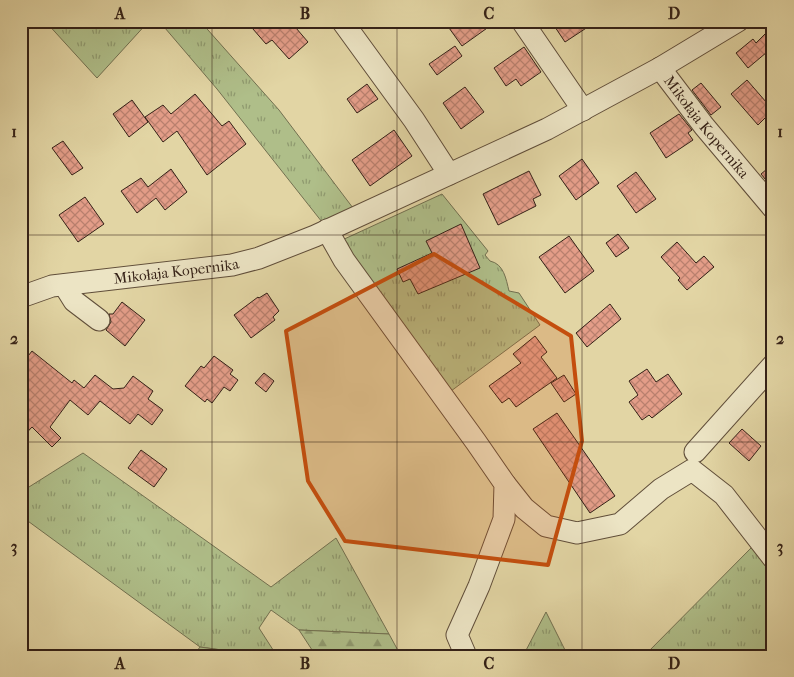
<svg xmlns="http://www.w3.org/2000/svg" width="794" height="677" font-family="'IM FELL French Canon',serif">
<defs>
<pattern id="grass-tufts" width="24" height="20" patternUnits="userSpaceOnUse" patternTransform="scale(1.25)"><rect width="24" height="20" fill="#afbe89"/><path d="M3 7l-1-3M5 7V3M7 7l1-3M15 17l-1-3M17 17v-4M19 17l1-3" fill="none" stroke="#8f9a6f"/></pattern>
<pattern id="forest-firs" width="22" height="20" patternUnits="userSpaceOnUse" patternTransform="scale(1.25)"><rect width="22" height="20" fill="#afbe89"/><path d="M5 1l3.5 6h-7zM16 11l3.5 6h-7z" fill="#8f9a6f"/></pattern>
<pattern id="building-cross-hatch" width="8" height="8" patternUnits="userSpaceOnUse" patternTransform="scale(1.25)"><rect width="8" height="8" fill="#e39d88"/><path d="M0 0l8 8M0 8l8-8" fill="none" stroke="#b9806e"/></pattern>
</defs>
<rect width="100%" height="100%" fill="#e2d5a4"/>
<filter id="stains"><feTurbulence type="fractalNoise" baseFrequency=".004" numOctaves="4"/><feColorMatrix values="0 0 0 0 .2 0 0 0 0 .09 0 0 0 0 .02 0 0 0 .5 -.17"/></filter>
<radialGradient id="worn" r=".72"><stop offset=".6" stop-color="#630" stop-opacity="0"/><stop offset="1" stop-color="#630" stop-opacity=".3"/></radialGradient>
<path fill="url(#grass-tufts)" stroke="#727050" d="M45 21H149L97 78Z
M159 21H200L279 110 353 208 322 222 217 89Z
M442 194 488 251 485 255 490 261C504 264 506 279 509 291L519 293 540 325 447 394 340 241Z
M83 453 271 587 336 538 389 634 299 630 271 610 259 628 277 656H233L236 652 200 647 21 516V492Z
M754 545 773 578V642L761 656H644Z
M546 612 568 656H523Z"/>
<path fill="url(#forest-firs)" stroke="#727050" d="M299 630 389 634 401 656H316Z
M200 647 236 652 233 656H193Z"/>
<path fill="url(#building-cross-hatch)" stroke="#342117" d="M246 21H290L308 42 289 59 272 40 266 44Z
M444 21H497L462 46Z
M551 21H597L565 42Z
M773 26V47L748 68 736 53 753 39 756 43Z
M455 46 462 56 437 75 429 64Z
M524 47 541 72 521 86 516 79 506 86 494 68Z
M747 80 773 110 758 125 731 94Z
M701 83 721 107 711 115 692 90Z
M367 84 378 99 357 113 347 99Z
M465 87 484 112 461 129 443 103Z
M195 94 222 126 229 121 246 144 207 175 177 131 163 142 145 117 163 105 171 114Z
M132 100 148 122 129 137 113 114Z
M679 114 692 130 688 133 693 140 666 158 650 133Z
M394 130 412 156 370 186 352 160Z
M63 141 83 168 72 175 52 148Z
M582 159 599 183 576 200 559 176Z
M773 164V183L770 185 761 174Z
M171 169 187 192 165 210 156 198 137 213 121 191 141 178 148 187Z
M529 171 541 195 533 199 536 206 498 225 483 194Z
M636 172 656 199 636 213 617 186Z
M85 197 104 224 78 242 59 215Z
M461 224 480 268 418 294 410 279 403 282 397 269 432 253 426 241Z
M618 234 629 248 616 257 606 243Z
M569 236 594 271 565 293 539 257Z
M677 242 696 263 704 256 714 267 687 290 678 280 680 278 661 257Z
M267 293 279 311 273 317 275 320 251 338 234 315 258 297 259 298Z
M122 302 145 320 125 346 106 330 111 322 109 314H113Z
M610 304 621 319 587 347 576 333Z
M535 336 547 352 541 357 557 378 516 407 509 398 502 403 489 386 521 363 513 354Z
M32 351 72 383 74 380 84 388 95 375 113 389 124 388 133 376 153 391 148 399 163 410 152 425 138 414 130 424 100 401 88 415 70 400 50 427 61 438 52 447 32 427 21 439V365Z
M214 356 233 370 230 374 238 380 230 391 224 387 212 403 207 399 205 402 185 386 201 366 204 368Z
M647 369 656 382 668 374 682 394 652 418 649 415 642 420 629 402 638 395 629 381Z
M264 373 274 381 266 392 255 383Z
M564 375 576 394 564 402 551 383Z
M557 413 615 496 590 513 533 429Z
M742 429 761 446 749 461 729 443Z
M141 450 167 469 154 487 128 468Z"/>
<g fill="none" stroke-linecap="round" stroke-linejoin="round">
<defs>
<g id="minor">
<path d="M342 21 414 120 449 174"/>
<path d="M522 21 583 110"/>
<path id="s1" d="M660 68 704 126 773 208"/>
<path d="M327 230 344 260 476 442 505 484 504 519 479 586 457 635 466 656"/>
<path d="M64 285 74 301 99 320"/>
<path id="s2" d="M21 297 52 286 232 265 259 258 315 236 547 129 660 68 738 21"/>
<path d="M695 452 773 365"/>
<path d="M505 484 524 508 546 526 577 533 620 524 661 489 692 470 724 495 773 558"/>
</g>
</defs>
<use href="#minor" stroke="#604e3a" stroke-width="23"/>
<use href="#minor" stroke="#ece4c4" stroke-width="21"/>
</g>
<path fill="#c44e0e" fill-opacity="0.2" stroke="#c44e0e" stroke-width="4" stroke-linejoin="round" d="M434 254 571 336 582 441 548 565 345 541 308 481 286 331Z"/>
<path fill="none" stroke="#342117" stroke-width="1" stroke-opacity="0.55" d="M212 21V656M397 21V656M582 21V656M21 235H773M21 442H773"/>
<g text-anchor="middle" stroke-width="4.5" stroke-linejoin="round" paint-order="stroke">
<g font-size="15" fill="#342117" stroke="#ece4c4">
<text dy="5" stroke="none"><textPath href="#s1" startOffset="75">Mikołaja Kopernika</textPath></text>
<text dy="5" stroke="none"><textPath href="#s2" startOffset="158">Mikołaja Kopernika</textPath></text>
</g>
</g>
<rect width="794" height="677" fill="none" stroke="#e2d5a4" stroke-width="55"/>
<rect x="28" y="28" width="738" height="622" fill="none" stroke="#342117" stroke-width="2"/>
<g font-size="16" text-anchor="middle" font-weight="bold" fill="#342117">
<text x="120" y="19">A</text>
<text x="305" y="19">B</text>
<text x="489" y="19">C</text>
<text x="674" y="19">D</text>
<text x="14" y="137">1</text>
<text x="780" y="137">1</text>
<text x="14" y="344">2</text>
<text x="780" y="344">2</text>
<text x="14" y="552">3</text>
<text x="780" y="552">3</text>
<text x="120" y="669">A</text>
<text x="305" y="669">B</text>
<text x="489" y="669">C</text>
<text x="674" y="669">D</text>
</g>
<rect width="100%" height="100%" filter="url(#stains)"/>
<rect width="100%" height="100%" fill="url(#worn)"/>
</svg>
